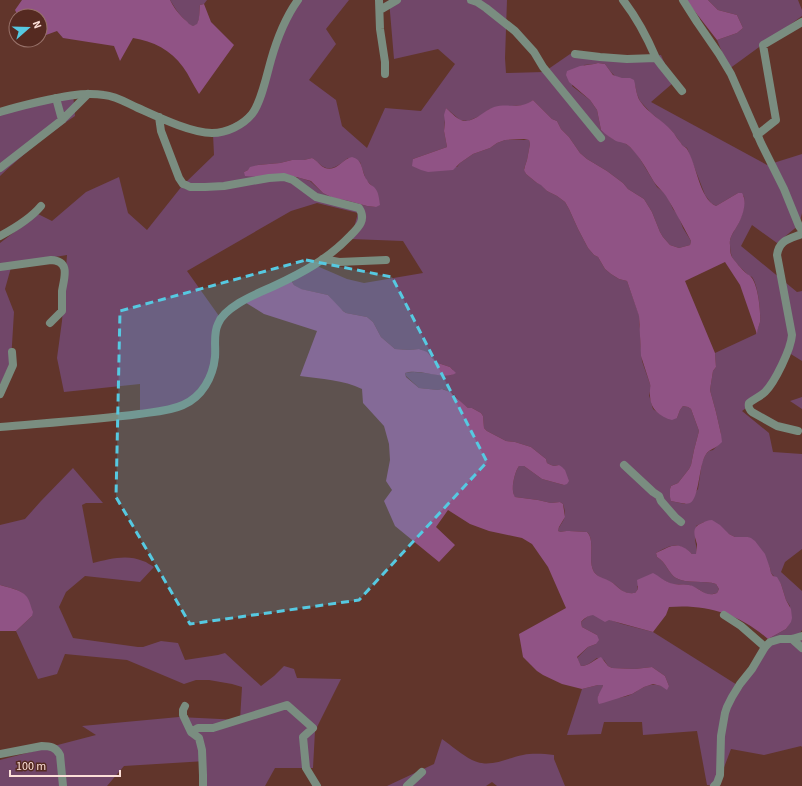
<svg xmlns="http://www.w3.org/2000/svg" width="802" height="786" font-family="'Source Sans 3',sans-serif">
<rect width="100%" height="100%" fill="#61352b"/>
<path fill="#714769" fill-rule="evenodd" d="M170 0H207L204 4 200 5C199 12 200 19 197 25L193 26 189 25C187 21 185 20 182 17 177 12 174 6 170 0Z
M302 0H349L326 29 336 44 309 80 336 100 342 126 367 148 385 108 421 111 455 64 438 49 394 59 389 0H507L505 58 506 73 544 72 573 52 604 57 661 55 673 83 651 102 767 165 802 154V213L799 225 777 243 752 225 741 246 797 292 802 291V361L786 351 765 394 742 411 769 433 773 452 802 454V549L785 562 781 572 802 591V630L798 636 802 641V747L801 746 764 755 731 749 717 786 707 785 697 731 643 735 642 722H604L601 734 567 735 582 689 598 685H603L602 690 598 696C609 697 621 700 632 694 638 691 643 686 651 685 658 684 663 688 669 686L665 676 652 667 635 669 612 668 608 666 604 660 597 658C591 662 588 666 581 666L577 658 588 647 596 644 597 635 582 627 581 622 588 616 593 614 622 624 626 625 653 632 742 688 768 639 786 629 788 626 790 606 786 600 781 584 771 573 770 568 762 551 748 537H735L704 522 696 526C696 530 695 536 695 540 696 545 697 548 696 554H692C677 542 673 544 656 553L657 557C666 562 669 574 676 578 686 584 705 580 716 584L719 589 717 593 709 595 706 594 698 589 689 585 671 584 663 580 637 586 638 589 635 593C622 594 622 590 613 583 607 580 598 578 594 572 587 560 596 540 587 532 580 532 567 530 561 532L558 531C559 526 561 525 563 521 566 516 565 510 563 504L560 502 551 503 538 500 515 497C514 496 513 493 513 491 512 485 515 471 519 466H524L542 479 564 485 559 465 554 466 551 465 547 463 546 459 531 447 515 442 506 441 487 431 484 428 483 416 481 413 472 408H468L462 403 453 394 443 389 438 390 419 388 406 376 405 373C417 370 428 374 440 375 444 376 448 375 452 375L453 370 450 367 438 363 422 350 419 349 409 350 395 349 381 337 373 322 367 317 346 313 339 308 328 295 300 289 294 285 292 282 317 266 347 279 364 283 423 273 403 241 351 239 358 213 317 203 291 211 187 271 219 316 212 371 187 403 140 412V384L64 392 57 358 62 321 67 255 12 264 5 289 14 312 11 361 0 385V243L38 214 52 221 86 192 119 177 128 213 147 230 182 186 214 155 213 134 241 120 252 109 291 11ZM598 63 605 64C611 72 615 80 626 78L635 85 637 94 640 101 650 112 672 131 683 146 687 148 705 195 711 203 716 206 738 193 744 196C745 206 742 217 737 226 734 232 729 237 730 245 730 249 731 254 732 257 735 262 743 270 747 274 748 275 750 276 752 277 758 285 761 312 760 322 759 326 757 330 756 334L715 353 716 367 713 371 710 390 716 412 721 434V442L713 450 709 451 706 454 702 462 698 489 685 504 671 501 670 489 671 486 678 483 689 469 691 465 694 450 699 431 691 409 688 407 683 406 680 410 677 418 661 415 653 409 649 395 651 388 650 384 642 361 640 339V329L639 324V315L627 281 619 279 611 274 605 269 598 257 594 255 588 248 578 229 569 209 565 202 557 196 547 191 541 184 537 183 526 174 524 169 527 160 530 144 529 140H505L497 143 490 148 473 154 460 163 457 167 413 159 447 147 444 131 446 108 460 120 468 121 482 115 488 110 496 107 527 105 533 100 552 119 557 121 561 129 569 137 580 153 587 159 607 171 623 183 628 189 644 199 652 212 660 232 663 237 670 245 679 248 690 245 691 241 683 228 678 215 673 209 666 194 657 187 637 154 629 146 623 142 613 139 601 130 597 110 590 100 572 86 584 65 594 64ZM312 158C316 160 318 163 322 166 332 173 341 163 348 158L360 162 366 180 372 186 376 207 367 206 345 200 335 199 323 193 310 181 300 178 244 172 258 165 280 163 292 160H304Z
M708 0H798L802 10V16L729 69 717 40 737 33 743 28 737 15 718 10Z
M73 93 75 116C48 134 23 154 0 176V114Z
M802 397V409L790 401Z
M73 468 103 503H86L82 505 93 563C109 559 127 554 143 561 147 562 150 565 154 567L140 582 85 576 66 592 59 607 73 638 138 647H143L161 641 178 643 185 660 218 655 225 653 261 686 274 676 284 666 294 669 297 678 341 679 315 731 313 768H275L265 786H201L206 761 124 766 107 786H0V760L96 735 82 726 179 717 240 720 242 687 232 684 209 680H196L184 684 127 660 65 654 57 674 38 679 16 631 32 616C29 591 21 591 0 585V525L25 519 41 501Z
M442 739C452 746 462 755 472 760 490 769 506 758 523 755 533 753 544 754 554 755V759L565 786H497L492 782 486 786H387L434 764Z"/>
<path fill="#905385" d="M22 0H170C173 6 177 12 182 17 185 20 187 21 189 24L193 26 197 24C200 18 199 12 200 5L204 4 211 22 234 45 199 94C193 85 189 75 183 67 171 50 153 41 133 38L120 61 114 46 63 38 57 31 46 35H40V16H19L17 14 15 10Z
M686 0H708L718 10 737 15 743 28 737 33 717 40Z
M598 63 605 64 613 75 622 78H630L634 80C636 87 636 94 640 101 648 113 662 120 672 131 675 134 677 139 681 143 682 146 686 147 687 149 697 165 699 198 716 206L738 193H742C748 202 742 219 736 228 733 233 729 238 730 245 730 248 730 254 732 257 734 260 743 271 746 273 748 275 750 275 751 277 758 284 761 312 760 322 759 326 757 330 757 334L740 285 725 262 685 281 715 353 716 367 713 371 710 390 716 412 721 434 722 442C716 449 708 449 705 456 699 466 699 499 690 503 685 505 677 502 671 501L670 497V489L671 486 678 483 689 469 691 465 694 450 699 431 691 409 688 407 683 406 680 410 677 418 672 420C660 417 650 409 650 396 649 392 651 388 650 384L641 356 639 316 627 281 619 279 611 274 605 269 598 257 594 255 588 248 578 229 569 209 565 202 557 196 547 191 541 185 537 183 526 174 524 170 525 166 527 160 530 144 529 140 524 139 505 140 497 143 490 148 473 154 460 163 453 170 428 172 421 170 412 166 413 159 447 147 444 131 445 122 444 115 446 108C452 113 458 121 466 121 477 120 485 110 494 107 508 103 520 110 533 100L552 119 557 121 561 129 569 137 580 153 587 159 607 171 623 183 628 189 644 199 652 212 660 232 663 237 670 245 679 248 690 245 691 241C683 226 675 211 666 196 663 191 657 187 654 182 647 170 640 157 630 147 625 142 622 143 616 141 611 138 606 135 601 130L597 110 590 100 569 82 566 75 567 71 580 66 594 64Z
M352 157C364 160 361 172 367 180 368 183 371 185 374 187 379 192 379 199 380 205L376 207 367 206 345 200 335 199 323 193 311 181 300 178 292 176 258 177 245 176 244 172 248 170 250 167 258 165 280 163 292 160H304L312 158C317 160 320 166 325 168 337 172 342 159 352 157Z
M290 279 294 285 301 289 328 295 343 311 346 313 367 317 373 322 381 337 395 349 409 350 419 349 422 350 427 352 432 358 438 363 450 367 456 373C444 381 420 368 405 373L406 377 419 388 438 390 442 389 450 392 468 408H472L481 413 483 416 484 428 487 431 506 441 515 442 531 447 546 459 547 463 551 465 554 466 559 465 562 467 565 470 569 481 567 484 564 485 542 479 524 466H519C515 471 512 485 513 491 513 493 514 495 515 497L538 500 551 503 560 502 563 504 565 517 559 527 558 531 561 532C567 530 580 532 587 532 596 541 587 560 594 572 598 578 608 579 613 583 621 590 624 594 635 593L638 589 637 580 653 573C659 576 664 581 670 583 675 585 682 584 689 585 700 587 704 598 717 593L719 589 716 584C705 580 686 584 676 578 669 574 666 562 657 557L656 553C671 546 678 540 692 554H696C696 551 697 547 697 544 695 537 691 528 700 524 704 522 708 520 712 520L720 525 729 534 735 537H748L751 538 755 541 765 554 770 568 771 573 773 576 777 577 781 584 786 600 791 609 792 618 791 622 786 629 768 639C739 614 707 604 669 607L666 615 653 632 609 620 605 622 593 615C587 616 585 618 581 622L582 627 597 635 599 640 596 644 588 647 577 657 581 666C589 666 593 660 601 657L608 666 612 668 635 669 652 667 665 676 669 686 667 690 661 686 653 684 644 687 632 694 603 703 599 704C595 696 601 693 603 685H598L582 689 562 684 543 675 537 671 523 657 519 634 566 608 548 567 532 544 522 538 489 531 470 524 448 510 436 527 455 545 439 562 395 526 384 501 392 490 386 481 390 460 389 444 384 426 363 403 362 389C344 380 321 379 300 376L317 331 264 314 243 301Z
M0 585C9 588 21 589 27 597 30 601 31 608 33 612L32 616 16 631H0Z"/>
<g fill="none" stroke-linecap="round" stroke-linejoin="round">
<path stroke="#7a8d80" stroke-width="8" d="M379 0 380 29 385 62V74
M471 0 477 2 486 8 515 31 534 52 543 67 601 138
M380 10 397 0
M575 54 600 57 627 59 656 58C647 37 637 18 623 0
M656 58 662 66 682 91
M56 98 62 120
M757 135 776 120 763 45 802 22
M0 168 62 120 88 94
M0 236C13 229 32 217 41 206
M323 259 339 262 386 260
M0 267 51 260C71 261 64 278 62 291 62 297 62 304 62 311L50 323
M0 394 13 365 12 352
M798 431 777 426 752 412C749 409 748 407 749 403 754 399 761 396 765 392 775 382 791 349 792 335L777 255C779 240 789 239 802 234
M624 465 653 492 659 496 661 501 675 517 681 522
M724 615 741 626 765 647
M792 639 802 648
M185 706 183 710V715L191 732 199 738 202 750 203 775V786
M191 732 198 728H213L287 705 313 728 303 737 306 768 317 786
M0 754 42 746C50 746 56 747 60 755L63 786
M407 786 422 772"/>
<path stroke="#7a8d80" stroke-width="8" d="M683 0 697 22 719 54 731 74 761 143 784 189 799 226 802 230
M0 112C13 108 25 105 38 102 60 97 82 92 104 95 116 96 127 103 138 108 158 117 191 133 212 133 227 133 243 125 252 114 261 103 267 74 271 60 277 39 285 18 298 0
M0 427C46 423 93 420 139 414 153 412 170 411 183 405 202 397 213 377 215 357 216 346 213 334 218 324 221 315 231 308 239 303 250 296 263 291 274 286 302 273 328 259 350 236 358 228 367 220 359 208L316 197 293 180 284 177 269 178 224 186 205 187H190L186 185 183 184 179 178 161 131 159 117
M714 786 717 783 720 775 721 736 725 713 727 707 732 697 740 684 752 669 765 647 770 642 780 639H792L802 636"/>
</g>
<path fill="#56c9e1" fill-opacity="0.2" stroke="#56c9e1" stroke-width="3" stroke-dasharray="8 5" stroke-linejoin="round" d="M306 260 392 277 487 462 359 600 190 624 116 497 120 311Z"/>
<g transform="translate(28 28) rotate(70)"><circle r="19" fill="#552a21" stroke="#98726a"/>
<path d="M0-3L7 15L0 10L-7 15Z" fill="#56c9e1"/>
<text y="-6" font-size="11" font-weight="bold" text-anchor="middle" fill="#fcdfd8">N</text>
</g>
<path d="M10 770v6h110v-6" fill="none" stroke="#fcdfd8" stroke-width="2"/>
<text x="16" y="770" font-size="12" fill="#fcdfd8" stroke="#552a21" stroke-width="3" paint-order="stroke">100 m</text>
</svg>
